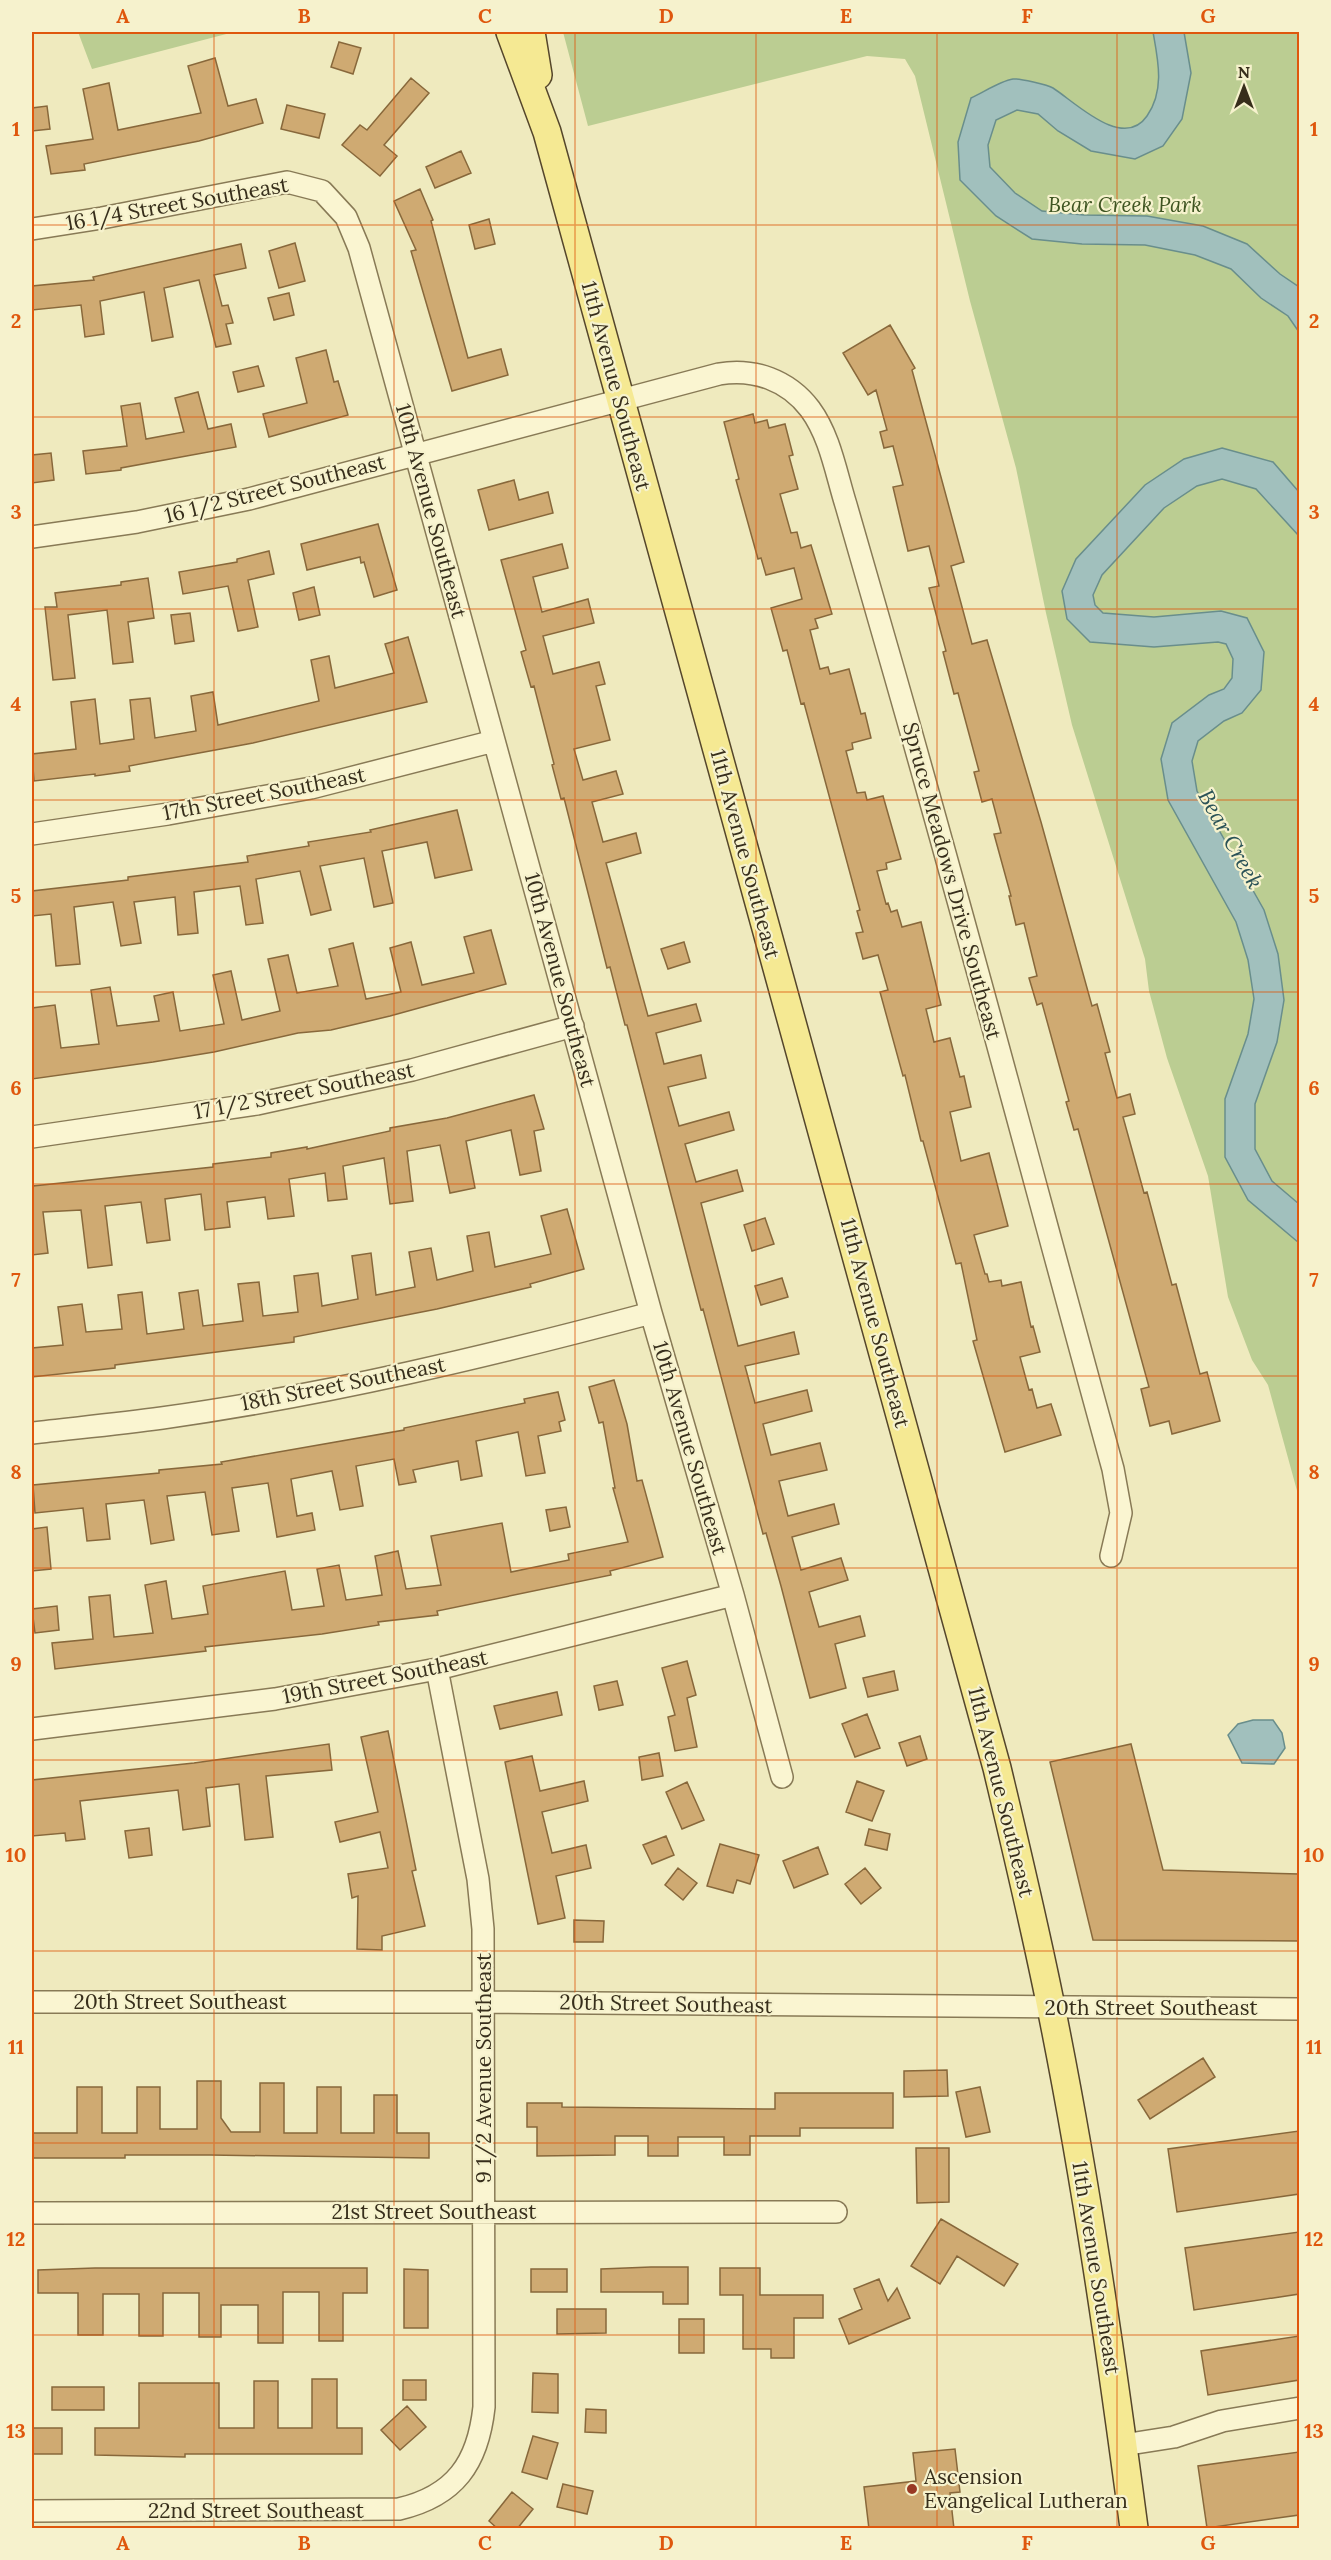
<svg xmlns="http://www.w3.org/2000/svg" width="1331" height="2560" font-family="Lora,serif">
<rect width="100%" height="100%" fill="#efeabe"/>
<path fill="#bbcd92" d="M78 32H234L92 69Z
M563 32H1299V1498L1268 1385 1252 1360 1228 1297 1208 1176 1167 1058 1149 991 1145 959 1072 725 1046 613 1016 468 970 301 915 76 905 59 867 56 588 126Z"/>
<path fill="#a1c0bd" stroke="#698e8c" stroke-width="1.5" d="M1153 32H1184L1191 73 1182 119 1163 146 1135 159 1091 151 1058 131 1038 114 1017 110 996 120 988 145 990 167 1015 193 1042 211 1084 215 1147 216 1203 226 1247 244 1280 274 1299 287V332L1288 316 1261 298 1231 269 1195 255 1145 245 1082 244 1032 239 996 216 960 180 958 142 971 98C984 92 1000 81 1013 79 1019 78 1048 85 1053 88 1075 102 1123 151 1147 116 1165 90 1158 60 1153 32Z
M1222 448 1273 462 1299 492V536L1256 489 1222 479 1197 486 1164 508 1102 575 1093 595 1095 605 1103 613 1154 617 1221 611 1247 618 1264 652 1261 690 1242 713 1224 721 1198 741 1192 761 1197 791 1264 910 1278 954 1284 1000 1277 1042 1255 1104V1149L1272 1181 1299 1204V1243L1248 1200 1225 1157V1099L1248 1034 1254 999 1248 960 1236 922 1168 800 1161 759 1172 723 1209 695 1224 689 1232 678 1233 659 1226 644 1218 642 1154 647 1090 642 1067 619 1062 591 1076 559 1145 485 1184 459Z
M1253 1720H1273L1282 1733 1285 1748 1274 1764 1242 1763 1228 1735 1238 1724Z"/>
<path fill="#cfaa72" stroke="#88683b" stroke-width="1.5" d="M339 42 361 48 353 74 331 67Z
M215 58 228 106 256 99 263 123 199 141 84 164 85 170 51 174 46 146 93 139 83 89 109 83 118 130 201 113 188 66Z
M411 78 429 93 384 145 397 156 380 176 342 145 360 125 367 130Z
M287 105 325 114 319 138 281 129Z
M47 106 50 129 32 131V108Z
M461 151 471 173 435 188 426 167Z
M420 189 433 220 431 221 468 358 501 349 508 375 452 391 411 251 416 250 394 201Z
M489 219 495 244 475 249 469 225Z
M295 243 305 281 279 288 269 251Z
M241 244 246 268 214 275 222 306 228 305 233 323 226 324 231 344 216 347 199 280 164 288 173 337 152 341 144 292 100 301 104 334 85 337 81 305 32 310V286L94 280 93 277Z
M289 293 294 315 274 320 268 298Z
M890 325 915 368 912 370 964 562 951 566 972 644 987 640 1041 822 1092 1006 1097 1004 1110 1052 1105 1053 1117 1098 1130 1094 1135 1114 1123 1117 1144 1193 1147 1192 1172 1285 1176 1284 1200 1374 1207 1372 1220 1421 1172 1434 1169 1421 1150 1426 1141 1389 1149 1387 1078 1129 1074 1130 1066 1102 1069 1101 1042 1003 1037 1005 1029 978 1037 976 1024 923 1016 925 1009 896H1011L994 834 1001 833 992 799 982 802 974 772 979 771 958 693 954 694 943 652 946 651 929 588 939 586 929 546 908 551 893 487 903 485 893 446 884 448 880 432 887 430 876 390 868 395 843 353Z
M326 350 334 382 338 381 348 415 269 437 263 414 307 403 296 358Z
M258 366 264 386 238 392 233 372Z
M198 392 208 429 231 424 236 447 121 468V470L86 474 83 451 127 446 121 406 140 403 146 439 184 432 175 398Z
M753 414 755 423 767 420 769 428 785 424 793 455 789 456 798 489 780 494 791 533 797 532 801 548 811 545 832 614 815 619 818 628 810 630 820 669 828 667 830 674 849 669 861 714 865 713 871 738 852 743 853 749 846 751 857 793 865 792 867 800 883 796 901 859 886 863 887 869 877 871 886 904 888 903 891 912 897 910 902 927 921 922 941 1005 926 1009 934 1042 950 1038 960 1077 964 1076 971 1107 950 1112 961 1161 989 1153 1008 1226 974 1235 985 1274H987L989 1282 1001 1280 1002 1286 1021 1282 1031 1327 1033 1326 1040 1352 1020 1357 1029 1390 1032 1389 1037 1408 1051 1404 1061 1435 1005 1452 973 1341 977 1340 961 1263 956 1264 923 1141H921L905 1075 903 1076 880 992 888 990 878 955 863 959 856 933 863 932 857 911 860 910 804 703 801 704 787 650 783 651 771 608 802 599 794 568 766 575 761 558 758 559 736 480 739 479 724 422Z
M51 453 54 480 32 483V455Z
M514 480 519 500 548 492 553 513 489 530 478 490Z
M378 524 397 590 374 597 364 562 361 563 360 557 307 570 301 544Z
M562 544 568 568 533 577 542 612 588 599 594 623 543 636 553 674 599 662 605 684 596 686 610 740 574 749 583 780 616 771 623 794 592 802 603 842 636 833 641 853 606 863 648 1016 696 1004 701 1021 656 1033 664 1064 701 1055 706 1078 668 1087 679 1126 729 1112 734 1130 685 1144 696 1182 737 1170 743 1191 701 1203 738 1346 794 1332 799 1354 745 1366 755 1403 807 1390 812 1411 763 1424 771 1455 820 1443 827 1470 779 1481 788 1516 834 1504 839 1524 792 1537 801 1570 841 1558 848 1580 809 1592 819 1627 860 1616 865 1636 835 1644 846 1688 810 1698 781 1586 766 1533 763 1534 703 1309 701 1310 691 1272 627 1025H625L610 967 607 968 564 798 561 799 552 765 554 764 534 686 531 687 521 652 526 650 501 560Z
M269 551 274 574 248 580 258 627 238 631 228 586 183 594 179 572 237 562V559Z
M148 578 154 618 128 622 133 662 113 664 107 610 68 615 75 678 53 680 45 607H57L55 593 121 585V582Z
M314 587 320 615 299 620 293 593Z
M190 613 194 641 175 644 171 615Z
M408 637 427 702 253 743 129 766 130 771 95 776V774L34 781 32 754 76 749 71 702 95 699 100 744 134 739 130 700 150 698 155 738 196 731 191 696 213 692 218 725 319 701 311 660 329 656 335 688 394 673 385 644Z
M457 810 472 870 435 878 427 842 382 851 393 903 374 907 364 858 320 866 331 910 311 915 300 871 256 879 263 923 246 925 240 886 194 892 198 933 178 935 175 897 134 902 141 943 121 946 113 902 74 907 80 964 56 966 51 914 32 916V891L128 880V877L248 862 247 856 309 846 308 842 371 832 370 830Z
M491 930 506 984 390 1016 331 1030 298 1033 214 1052 153 1062 32 1079V1008L55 1005 61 1048 99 1044 91 990 110 987 117 1026 159 1021 154 996 173 992 180 1031 224 1024 213 975 231 971 242 1020 280 1011 268 959 288 955 297 993 338 986 329 949 353 943 366 999 401 992 390 948 411 942 422 985 474 973 464 937Z
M684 942 690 962 668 969 661 949Z
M534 1095 544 1129 534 1131 541 1171 520 1175 511 1130 466 1141 475 1188 450 1193 440 1145 407 1151 413 1201 390 1204 384 1158 343 1166 347 1199 328 1201 325 1173 289 1179 294 1216 268 1219 265 1197 227 1202 230 1227 205 1230 201 1194 165 1199 170 1240 147 1243 141 1202 105 1206 112 1265 88 1268 81 1210 43 1212 48 1253 32 1255 33 1186 213 1167V1164L271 1157V1153L307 1147V1149L390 1131V1128L447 1118Z
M567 1209 584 1269 530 1284 531 1287 437 1309 294 1337V1342L115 1365V1368L32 1377V1348L63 1345 58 1307 82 1304 86 1332 122 1329 118 1295 142 1292 147 1334 184 1329 179 1293 198 1290 203 1326 243 1321 238 1284 259 1282 263 1316 298 1312 294 1276 318 1273 322 1306 358 1299 352 1256 371 1253 376 1295 415 1287 409 1252 431 1248 437 1280 473 1271 467 1236 489 1232 495 1267 551 1254 541 1216Z
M765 1218 774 1244 752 1251 744 1225Z
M782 1278 788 1297 761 1305 755 1286Z
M614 1380 627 1424 637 1481 642 1480 663 1557 610 1571 611 1575 437 1611 438 1615 378 1622 379 1625 322 1634 205 1647 206 1651 55 1669 52 1643 93 1639 89 1597 110 1595 114 1637 153 1633 145 1585 166 1581 172 1619 208 1614 203 1586 285 1571 292 1610 324 1606 317 1569 339 1565 346 1600 382 1595 375 1556 398 1551 406 1589 441 1585 431 1536 502 1523 511 1572 569 1560 568 1554 628 1542 613 1488H615L603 1422 599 1423 589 1387Z
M558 1392 565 1420 559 1422 561 1431 538 1436 545 1473 526 1476 518 1432 476 1441 482 1476 461 1480 458 1461 413 1470 416 1482 399 1485 394 1459 356 1466 363 1506 340 1510 332 1471 291 1479 297 1516 312 1513 315 1530 277 1537 268 1483 232 1488 239 1531 212 1535 205 1492 167 1496 174 1540 151 1544 144 1500 106 1504 110 1539 87 1541 83 1508 35 1513 33 1485 159 1473V1470L222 1464 221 1462 404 1430V1428L525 1403 524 1399Z
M566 1507 570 1527 550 1531 546 1510Z
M47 1527 51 1569 32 1571V1529Z
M57 1606 59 1630 35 1633 32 1609Z
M687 1661 696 1695 687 1698 697 1747 675 1751 668 1717 675 1715 662 1668Z
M894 1671 898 1690 868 1697 863 1678Z
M617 1681 623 1705 599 1710 594 1686Z
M557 1692 562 1715 500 1729 494 1706Z
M867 1714 880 1748 855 1757 842 1724Z
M388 1731 416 1870 412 1871 425 1926 382 1936V1950L357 1949 358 1896 352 1898 348 1874 388 1868 380 1832 340 1842 335 1822 378 1812 361 1737Z
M920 1736 927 1759 907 1766 899 1743Z
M329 1744 332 1770 266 1776 273 1837 245 1840 239 1784 206 1788 210 1826 183 1830 178 1790 80 1801 85 1839 66 1841 65 1833 32 1836V1780L194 1763Z
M1131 1744 1163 1870 1299 1874V1941L1093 1940 1050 1762Z
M659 1753 663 1776 642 1780 639 1757Z
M532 1756 540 1791 584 1781 588 1801 542 1812 552 1853 586 1845 591 1868 556 1876 565 1918 538 1924 505 1762Z
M857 1781 884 1791 872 1821 846 1812Z
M687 1782 704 1820 682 1829 666 1792Z
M149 1828 152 1855 129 1858 125 1831Z
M869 1829 890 1834 887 1850 865 1845Z
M666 1836 674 1855 652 1864 643 1845Z
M720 1844 759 1855 750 1884 737 1880 733 1893 707 1886Z
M818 1847 828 1874 794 1888 783 1861Z
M678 1868 697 1883 683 1900 665 1885Z
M865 1868 881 1888 861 1904 845 1884Z
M574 1920 604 1921 603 1942H574Z
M1203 2058 1215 2077 1150 2119 1138 2100Z
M947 2070 948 2096 904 2097V2071Z
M197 2081H221V2118L231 2132H260V2083H284V2133H317V2087H341V2133H374V2095H397V2133H429V2158L210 2155H125V2158H33V2133H77V2087H102V2133H137V2087H160V2129H197Z
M980 2087 990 2132 966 2137 956 2092Z
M775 2093H893V2128H800V2136H750V2155H724V2137H678V2156H648V2136H615V2155L537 2156V2127H527V2103H562V2107L775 2109Z
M1299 2131V2194L1177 2212 1168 2149Z
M916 2148H949V2202L917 2203Z
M941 2219 1018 2264 1004 2286 957 2256 940 2284 911 2266Z
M1299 2232V2294L1194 2310 1185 2248Z
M651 2267H688V2304H663V2292H601V2269Z
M95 2268H367V2293H343V2341H319V2292H283V2343H258V2305H221V2337H199V2293H163V2336H139V2294H103V2335H78V2293H38V2270Z
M720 2268H760V2295H823V2318H794V2358H771V2349H743V2295H720Z
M404 2269 428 2270V2328H404Z
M531 2269H567V2292H531Z
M879 2279 888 2301 897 2288 910 2318 849 2344 839 2319 862 2309 854 2289Z
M557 2309H606V2333L557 2334Z
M679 2319H704V2353H679Z
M1299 2336V2380L1208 2395 1201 2351Z
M533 2373 558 2374V2413L532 2412Z
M312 2379H337V2428H362V2454H185V2457L95 2455V2428H139V2383H219V2428H254V2381H278V2428H312Z
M403 2380H426V2400H403Z
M52 2387H104V2410H52Z
M407 2406 426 2427 400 2450 381 2430Z
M586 2409 606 2410V2433L585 2432Z
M32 2428H62V2454H32Z
M533 2436 558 2443 547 2479 522 2472Z
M955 2449 960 2492 950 2493 954 2529H869L864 2487 916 2481 913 2453Z
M1299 2452V2515L1207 2528 1198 2466Z
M563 2484 593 2491 587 2514 557 2507Z
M512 2492 533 2509 517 2529H498L489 2521Z"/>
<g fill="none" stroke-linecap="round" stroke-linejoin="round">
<defs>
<path id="minor" d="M32 229 102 218 287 182 322 191 346 217 359 248 651 1313 733 1595 782 1777
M32 537 137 522 249 499 719 374C754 368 788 380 810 409 830 436 836 473 846 505 860 553 874 602 888 651 966 922 1038 1196 1113 1469L1121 1513 1111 1556
M32 834 168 814 311 788 494 741
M32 1137 257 1104 412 1070 573 1026
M32 1433C75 1428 119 1424 162 1418 327 1395 490 1356 651 1313
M32 1729 275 1699 437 1669 733 1595
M32 2002H484L1300 2009
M32 2213 836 2212
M1123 2445 1174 2437 1222 2421 1300 2408
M32 2511 399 2509C455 2496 478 2463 484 2407L483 1929 478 1879 437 1669"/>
<path id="major" d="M510 32 547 132 997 1768C1016 1848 1035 1927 1051 2007 1086 2180 1111 2354 1134 2528
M531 32 538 75"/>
</defs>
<use href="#minor" stroke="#887a56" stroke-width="24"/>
<use href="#major" stroke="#55462b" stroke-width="30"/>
<use href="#minor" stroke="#faf5d1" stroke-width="21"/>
<use href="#major" stroke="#f5e993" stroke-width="27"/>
</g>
<path fill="none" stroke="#df570d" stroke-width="1.5" stroke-opacity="0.55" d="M214 32V2528M394 32V2528M575 32V2528M756 32V2528M937 32V2528M1117 32V2528M32 225H1300M32 417H1300M32 609H1300M32 800H1300M32 992H1300M32 1184H1300M32 1376H1300M32 1568H1300M32 1760H1300M32 1951H1300M32 2143H1300M32 2335H1300"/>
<circle fill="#993924" stroke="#f6f2cd" stroke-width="2" cx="912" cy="2489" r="6"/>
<g text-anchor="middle" stroke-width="4.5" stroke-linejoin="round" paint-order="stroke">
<g font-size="21" fill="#372e1b" stroke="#f6f2cd">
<text transform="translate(177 204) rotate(-10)" y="7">16 1/4 Street Southeast</text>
<text transform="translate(616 386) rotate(75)" y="7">11th Avenue Southeast</text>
<text transform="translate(275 489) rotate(-14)" y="7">16 1/2 Street Southeast</text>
<text transform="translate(431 511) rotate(75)" y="7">10th Avenue Southeast</text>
<text transform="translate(264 794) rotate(-11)" y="7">17th Street Southeast</text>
<text transform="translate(745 854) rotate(75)" y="7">11th Avenue Southeast</text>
<text transform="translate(952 881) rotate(75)" y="7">Spruce Meadows Drive Southeast</text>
<text transform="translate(560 980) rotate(75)" y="7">10th Avenue Southeast</text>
<text transform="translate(304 1091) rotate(-11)" y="7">17 1/2 Street Southeast</text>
<text transform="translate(875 1323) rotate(75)" y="7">11th Avenue Southeast</text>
<text transform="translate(343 1384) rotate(-11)" y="7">18th Street Southeast</text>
<text transform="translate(690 1448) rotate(74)" y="7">10th Avenue Southeast</text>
<text transform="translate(385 1677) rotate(-11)" y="7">19th Street Southeast</text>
<text transform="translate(1001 1792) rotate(76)" y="7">11th Avenue Southeast</text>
<text x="180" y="2009">20th Street Southeast</text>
<text transform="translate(666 2004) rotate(1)" y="7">20th Street Southeast</text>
<text x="1151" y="2015">20th Street Southeast</text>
<text transform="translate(484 2068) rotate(-90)" y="7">9 1/2 Avenue Southeast</text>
<text x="434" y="2219">21st Street Southeast</text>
<text transform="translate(1096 2268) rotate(81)" y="7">11th Avenue Southeast</text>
<text x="256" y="2518">22nd Street Southeast</text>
</g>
<g font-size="21" font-style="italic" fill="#3e5421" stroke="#f6f2cd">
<text x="1125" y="212">Bear Creek Park</text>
</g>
<g font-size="21" fill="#372e1b" stroke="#f6f2cd" text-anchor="start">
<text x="924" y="2484">Ascension<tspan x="924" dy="24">Evangelical Lutheran</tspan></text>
</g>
<g font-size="22" font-style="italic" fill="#2a5257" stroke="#f6f2cd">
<text transform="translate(1231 839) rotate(61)" y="8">Bear Creek</text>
</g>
</g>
<rect width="1331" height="2560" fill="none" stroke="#f6f2cd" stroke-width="66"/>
<g transform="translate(1244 87)" stroke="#f6f2cd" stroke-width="4.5" paint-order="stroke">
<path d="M0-4.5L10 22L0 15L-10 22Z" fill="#372e1b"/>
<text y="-9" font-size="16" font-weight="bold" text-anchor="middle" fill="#372e1b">N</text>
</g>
<rect x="33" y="33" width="1265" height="2494" fill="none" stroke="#df570d" stroke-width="2"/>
<g font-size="20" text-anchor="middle" font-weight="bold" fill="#df570d">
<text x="123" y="23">A</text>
<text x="304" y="23">B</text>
<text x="485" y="23">C</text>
<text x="666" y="23">D</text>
<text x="846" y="23">E</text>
<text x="1027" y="23">F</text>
<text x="1208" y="23">G</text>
<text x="16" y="136">1</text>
<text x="1314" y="136">1</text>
<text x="16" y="328">2</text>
<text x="1314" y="328">2</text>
<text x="16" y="519">3</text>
<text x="1314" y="519">3</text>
<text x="16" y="711">4</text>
<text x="1314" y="711">4</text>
<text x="16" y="903">5</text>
<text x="1314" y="903">5</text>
<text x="16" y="1095">6</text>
<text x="1314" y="1095">6</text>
<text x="16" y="1287">7</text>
<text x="1314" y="1287">7</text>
<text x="16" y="1479">8</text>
<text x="1314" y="1479">8</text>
<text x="16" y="1671">9</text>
<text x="1314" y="1671">9</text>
<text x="16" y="1862">10</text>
<text x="1314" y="1862">10</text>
<text x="16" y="2054">11</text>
<text x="1314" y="2054">11</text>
<text x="16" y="2246">12</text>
<text x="1314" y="2246">12</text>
<text x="16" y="2438">13</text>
<text x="1314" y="2438">13</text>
<text x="123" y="2550">A</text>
<text x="304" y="2550">B</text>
<text x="485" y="2550">C</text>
<text x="666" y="2550">D</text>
<text x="846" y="2550">E</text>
<text x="1027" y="2550">F</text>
<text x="1208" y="2550">G</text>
</g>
</svg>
